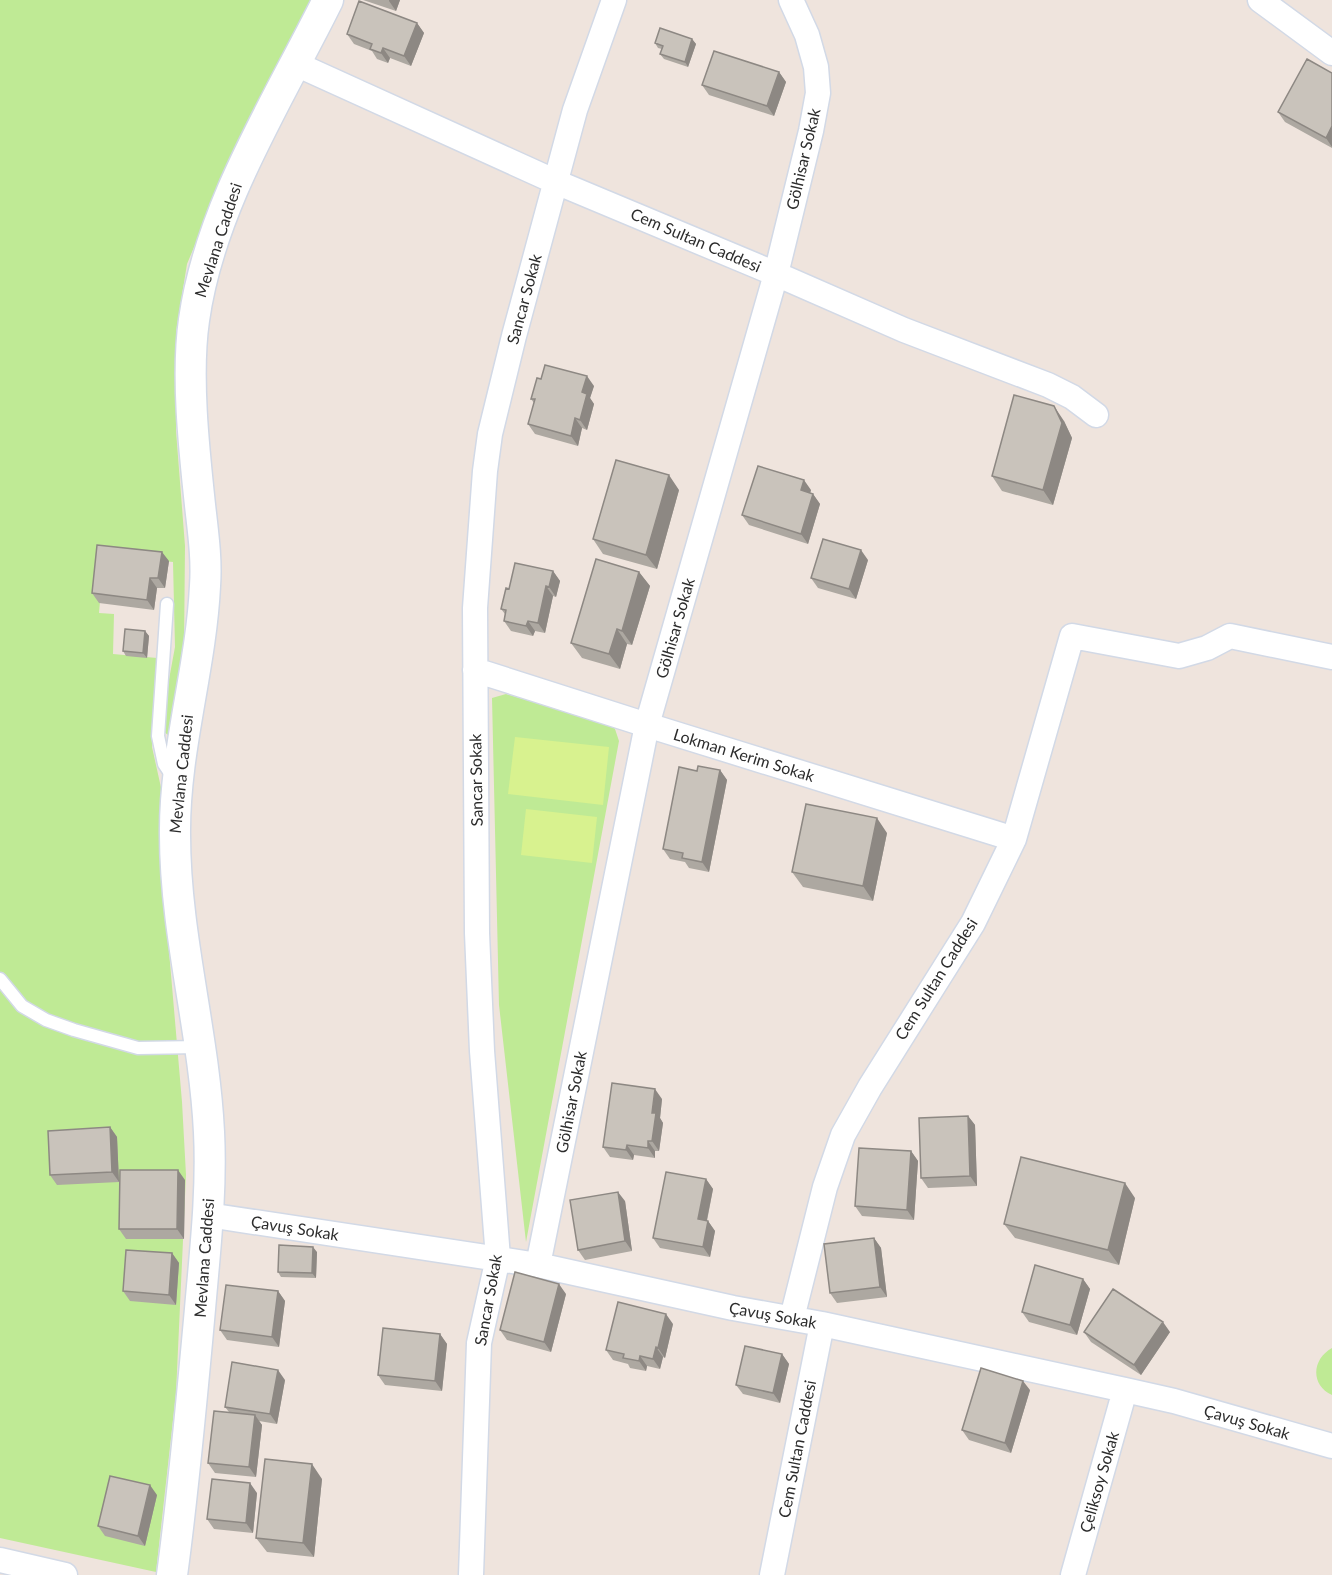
<svg xmlns="http://www.w3.org/2000/svg" width="1332" height="1575" font-family="Lato,sans-serif">
<rect width="100%" height="100%" fill="#efe4dd"/>
<path fill="#bfea95" d="M0 0H313L215 197 187 264 176 332V431L185 546 184 647 168 735 163 731 165 701 175 647 173 562 104 555 99 613 114 614 113 654 157 658 152 747 164 801 160 847 182 1102 186 1175 176 1393 156 1572 0 1538Z
M506 694 614 726 619 741 526 1242 499 1005 492 698Z
M1332 1348V1395C1310 1385 1312 1359 1332 1348Z"/>
<path fill="#d8f28f" d="M515 737 609 747 603 805 508 794Z
M526 809 597 817 592 863 521 855Z"/>
<g fill="none" stroke-linecap="round" stroke-linejoin="round">
<defs>
<path id="service" d="M167 604 158 736 164 764 174 779
M0 979 22 1006 46 1020 74 1030 138 1048 199 1047"/>
<path id="minor" d="M1260 0 1332 53
M296 64 556 182 776 274 904 330 1048 385 1072 397 1096 415
M475 670 647 725 1014 839
M208 1215 538 1265 733 1308 822 1324 1125 1390 1174 1401 1332 1446
M538 1265 647 725 776 274 811 131 818 93 816 67 807 35 791 0
M792 1318 825 1187 843 1135 870 1087 973 923 1014 839 1072 636 1179 656 1207 648 1230 636 1332 657
M0 1560 65 1575
M471 1575 479 1343 498 1258 482 1051 477 933 475 608 485 471 490 434 514 336 575 110 614 0
M772 1575 822 1324
M1073 1575 1125 1390"/>
<path id="tertiary" d="M172 1575C184 1487 192 1398 200 1309 205 1251 212 1191 209 1132 204 1032 175 935 175 835 174 751 201 669 205 586 207 559 203 532 200 505 194 449 186 375 194 320 210 206 278 101 328 0"/>
</defs>
<use href="#service" stroke="#d2d9e6" stroke-width="15"/>
<use href="#minor" stroke="#d2d9e6" stroke-width="27"/>
<use href="#tertiary" stroke="#d2d9e6" stroke-width="33"/>
<use href="#service" stroke="#fff" stroke-width="12"/>
<use href="#minor" stroke="#fff" stroke-width="24"/>
<use href="#tertiary" stroke="#fff" stroke-width="30"/>
</g>
<path fill="#ada8a1" d="M363 0H400L396 11Z
M417 23 424 33 411 66 390 58 388 63 377 59 372 51 354 44 347 34Z
M692 39 696 44 688 67 664 59 660 54 662 49 658 48 655 43Z
M779 72 786 82 774 116 709 95 702 85Z
M1332 73V148L1285 122 1278 112Z
M541 379 594 386 590 398 594 404 587 430 582 428 578 446 535 434 528 424 534 403 531 399Z
M1064 421 1072 438 1053 505 1002 491 992 476Z
M679 490 657 569 603 554 593 539Z
M811 490 810 493 813 494 820 504 808 544 749 525 742 515Z
M868 560 856 599 818 588 811 578Z
M169 561 165 588H157L154 610 99 603 92 593Z
M553 571 560 581 556 597 553 596 545 633 535 631 533 636 511 631 504 621 505 614 501 609 509 589Z
M639 572 650 586 632 645 627 644 620 669 582 658 571 643Z
M145 631 149 636 147 658 126 656 123 651Z
M720 770 727 780 709 872 689 868 685 862 670 859 663 849 697 771Z
M887 833 873 901 803 887 792 872Z
M662 1099 660 1118 663 1123 659 1151H655V1158L634 1155 633 1160 610 1157 603 1147Z
M968 1116 975 1125 977 1186 928 1188 921 1178Z
M110 1127 117 1137 119 1182 57 1185 50 1175Z
M911 1151 918 1161 914 1220 862 1216 855 1206Z
M706 1179 713 1189 707 1221H708L715 1231 710 1257 660 1248 653 1238Z
M185 1180 184 1239H126L119 1229Z
M1135 1198 1119 1265 1015 1238 1004 1224Z
M625 1201 632 1251 585 1260 578 1250Z
M874 1238 881 1248 887 1297 837 1303 830 1293Z
M317 1252 316 1278 281 1277 278 1272Z
M172 1253 179 1263 176 1305 130 1301 123 1291Z
M1083 1279 1090 1289 1077 1335 1029 1322 1022 1312Z
M278 1291 285 1301 279 1347 227 1340 220 1330Z
M566 1294 551 1352 507 1340 500 1330Z
M673 1324 665 1358 663 1357 660 1369 647 1366 646 1371 630 1368 628 1364 613 1360 606 1350Z
M1084 1332H1170L1141 1375 1091 1342Z
M440 1334 447 1344 442 1391 385 1385 378 1375Z
M782 1354 789 1364 780 1403 743 1394 736 1385Z
M285 1380 277 1424 259 1421 262 1425 256 1477 215 1473 208 1463 229 1412 225 1407Z
M1030 1390 1011 1453 969 1440 962 1430Z
M322 1479 314 1557 267 1552 256 1538Z
M257 1493 253 1533 214 1529 207 1519Z
M157 1495 145 1546 105 1536 98 1526Z"/>
<path fill="#8d8883" d="M389 0H400L396 11 389 1Z
M417 23 424 33 411 66 404 56Z
M692 39 696 44 688 67 685 62Z
M383 48 390 58 388 63 381 53Z
M779 72 786 82 774 116 767 106Z
M1332 126V147L1326 138Z
M587 376 594 386 590 398 594 404 587 430 580 420 582 392Z
M1054 406 1064 421 1072 438 1053 505 1043 490Z
M575 418 582 428 578 446 571 436Z
M669 475 679 490 657 569 646 555Z
M804 480 811 490 808 500 801 490Z
M813 494 820 504 808 544 801 534Z
M861 550 868 560 856 599 849 589Z
M162 552 169 561 165 588 158 578Z
M553 571 560 581 556 597 549 587Z
M639 572 650 586 632 645 622 631Z
M150 578 157 588 154 610 147 600Z
M546 586 553 596 545 633 538 623Z
M528 621 535 631 533 636 526 626Z
M617 629 627 644 620 669 609 654Z
M145 631 149 636 147 658 143 653Z
M720 770 727 780 709 872 702 862Z
M877 818 887 833 873 901 863 886Z
M655 1089 662 1099 660 1118 663 1123 659 1151 652 1141V1113Z
M968 1116 975 1125 977 1186 970 1176Z
M110 1127 117 1137 119 1182 112 1172Z
M648 1141 655 1151V1158L648 1148Z
M627 1145 634 1155 633 1160 626 1150Z
M911 1151 918 1161 914 1220 907 1210Z
M178 1170 185 1180 184 1239 177 1229Z
M706 1179 713 1189 705 1229 698 1219Z
M1125 1183 1135 1198 1119 1265 1108 1250Z
M618 1192 625 1201 632 1251 625 1241Z
M708 1221 715 1231 710 1257 703 1247Z
M874 1238 881 1248 887 1297 880 1287Z
M313 1247 317 1252 316 1278 312 1273Z
M172 1253 179 1263 176 1305 169 1295Z
M1083 1279 1090 1289 1077 1335 1070 1325Z
M559 1284 566 1294 551 1352 544 1342Z
M278 1291 285 1301 279 1347 272 1337Z
M666 1314 673 1324 665 1358 658 1348Z
M1163 1322 1170 1332 1141 1375 1134 1365Z
M440 1334 447 1344 442 1391 435 1381Z
M656 1347 663 1357 660 1369 653 1359Z
M782 1354 789 1364 780 1403 773 1393Z
M640 1356 647 1366 646 1371 639 1361Z
M278 1370 285 1380 277 1424 270 1414Z
M1023 1381 1030 1390 1011 1453 1005 1443Z
M255 1415 262 1425 256 1477 249 1467Z
M312 1464 322 1479 314 1557 303 1543Z
M250 1483 257 1493 253 1533 246 1523Z
M150 1485 157 1495 145 1546 138 1536Z"/>
<path fill="#c9c3bb" stroke="#8d8883" stroke-width="1.5" d="M359 1 417 23 404 56 383 48 381 53 370 49 372 44 347 34Z
M660 28 692 39 685 62 660 54 663 46 655 43Z
M714 51 779 72 767 106 702 85Z
M1307 59 1332 73V126L1326 138 1278 112Z
M545 365 587 376 582 392 587 394 580 420 575 418 571 436 528 424 535 399H531L537 378 541 379Z
M1014 395 1054 406 1062 423 1043 490 992 476Z
M616 460 669 475 646 555 593 539Z
M758 466 804 480 801 490 813 494 801 534 742 515Z
M823 539 861 550 849 589 811 578Z
M97 545 162 552 158 578H150L147 600 92 593Z
M596 559 639 572 622 631 617 629 609 654 571 643Z
M515 563 553 571 549 587 546 586 538 623 528 621 526 626 504 621 506 610 501 609 506 588 509 589Z
M125 629 145 631 143 653 123 651Z
M698 766 720 770 702 862 682 858 683 853 663 849 679 767 697 771Z
M806 804 877 818 863 886 792 872Z
M612 1083 655 1089 652 1113H656L652 1141H648V1148L627 1145 626 1150 603 1147Z
M968 1116 970 1176 921 1178 919 1118Z
M110 1127 112 1172 50 1175 48 1131Z
M859 1148 911 1151 907 1210 855 1206Z
M1021 1157 1125 1183 1108 1250 1004 1224Z
M120 1170H178L177 1229H119Z
M666 1172 706 1179 698 1219 708 1221 703 1247 653 1238Z
M618 1192 625 1241 578 1250 570 1200Z
M874 1238 880 1287 830 1293 824 1244Z
M279 1245 313 1247 312 1273 278 1272Z
M126 1250 172 1253 169 1295 123 1291Z
M1035 1265 1083 1279 1070 1325 1022 1312Z
M515 1272 559 1284 544 1342 500 1330Z
M226 1285 278 1291 272 1337 220 1330Z
M1113 1289 1163 1322 1134 1365 1084 1332Z
M618 1302 666 1314 658 1348 656 1347 653 1359 640 1356 639 1361 623 1358 624 1354 606 1350Z
M383 1328 440 1334 435 1381 378 1375Z
M745 1346 782 1354 773 1393 736 1385Z
M232 1362 278 1370 270 1414 225 1407Z
M981 1368 1023 1381 1005 1443 962 1430Z
M214 1411 255 1415 249 1467 208 1463Z
M265 1459 312 1464 303 1543 256 1538Z
M110 1476 150 1485 138 1536 98 1526Z
M212 1479 250 1483 246 1523 207 1519Z"/>
<g text-anchor="middle" stroke-width="4.5" stroke-linejoin="round" paint-order="stroke">
<g font-size="16" fill="#2c2c2c" stroke="#fff">
<text transform="translate(803 159) rotate(-77)" y="6">Gölhisar Sokak</text>
<text transform="translate(218 240) rotate(-72)" y="6">Mevlana Caddesi</text>
<text transform="translate(696 240) rotate(23)" y="6">Cem Sultan Caddesi</text>
<text transform="translate(524 299) rotate(-75)" y="6">Sancar Sokak</text>
<text transform="translate(675 628) rotate(-74)" y="6">Gölhisar Sokak</text>
<text transform="translate(744 755) rotate(17)" y="6">Lokman Kerim Sokak</text>
<text transform="translate(181 774) rotate(-84)" y="6">Mevlana Caddesi</text>
<text transform="translate(476 780) rotate(-91)" y="6">Sancar Sokak</text>
<text transform="translate(936 979) rotate(-58)" y="6">Cem Sultan Caddesi</text>
<text transform="translate(571 1102) rotate(-79)" y="6">Gölhisar Sokak</text>
<text transform="translate(295 1228) rotate(9)" y="6">Çavuş Sokak</text>
<text transform="translate(204 1258) rotate(-86)" y="6">Mevlana Caddesi</text>
<text transform="translate(488 1300) rotate(-80)" y="6">Sancar Sokak</text>
<text transform="translate(773 1315) rotate(10)" y="6">Çavuş Sokak</text>
<text transform="translate(1247 1422) rotate(16)" y="6">Çavuş Sokak</text>
<text transform="translate(797 1449) rotate(-79)" y="6">Cem Sultan Caddesi</text>
<text transform="translate(1099 1482) rotate(-74)" y="6">Çeliksoy Sokak</text>
</g>
</g>
</svg>
